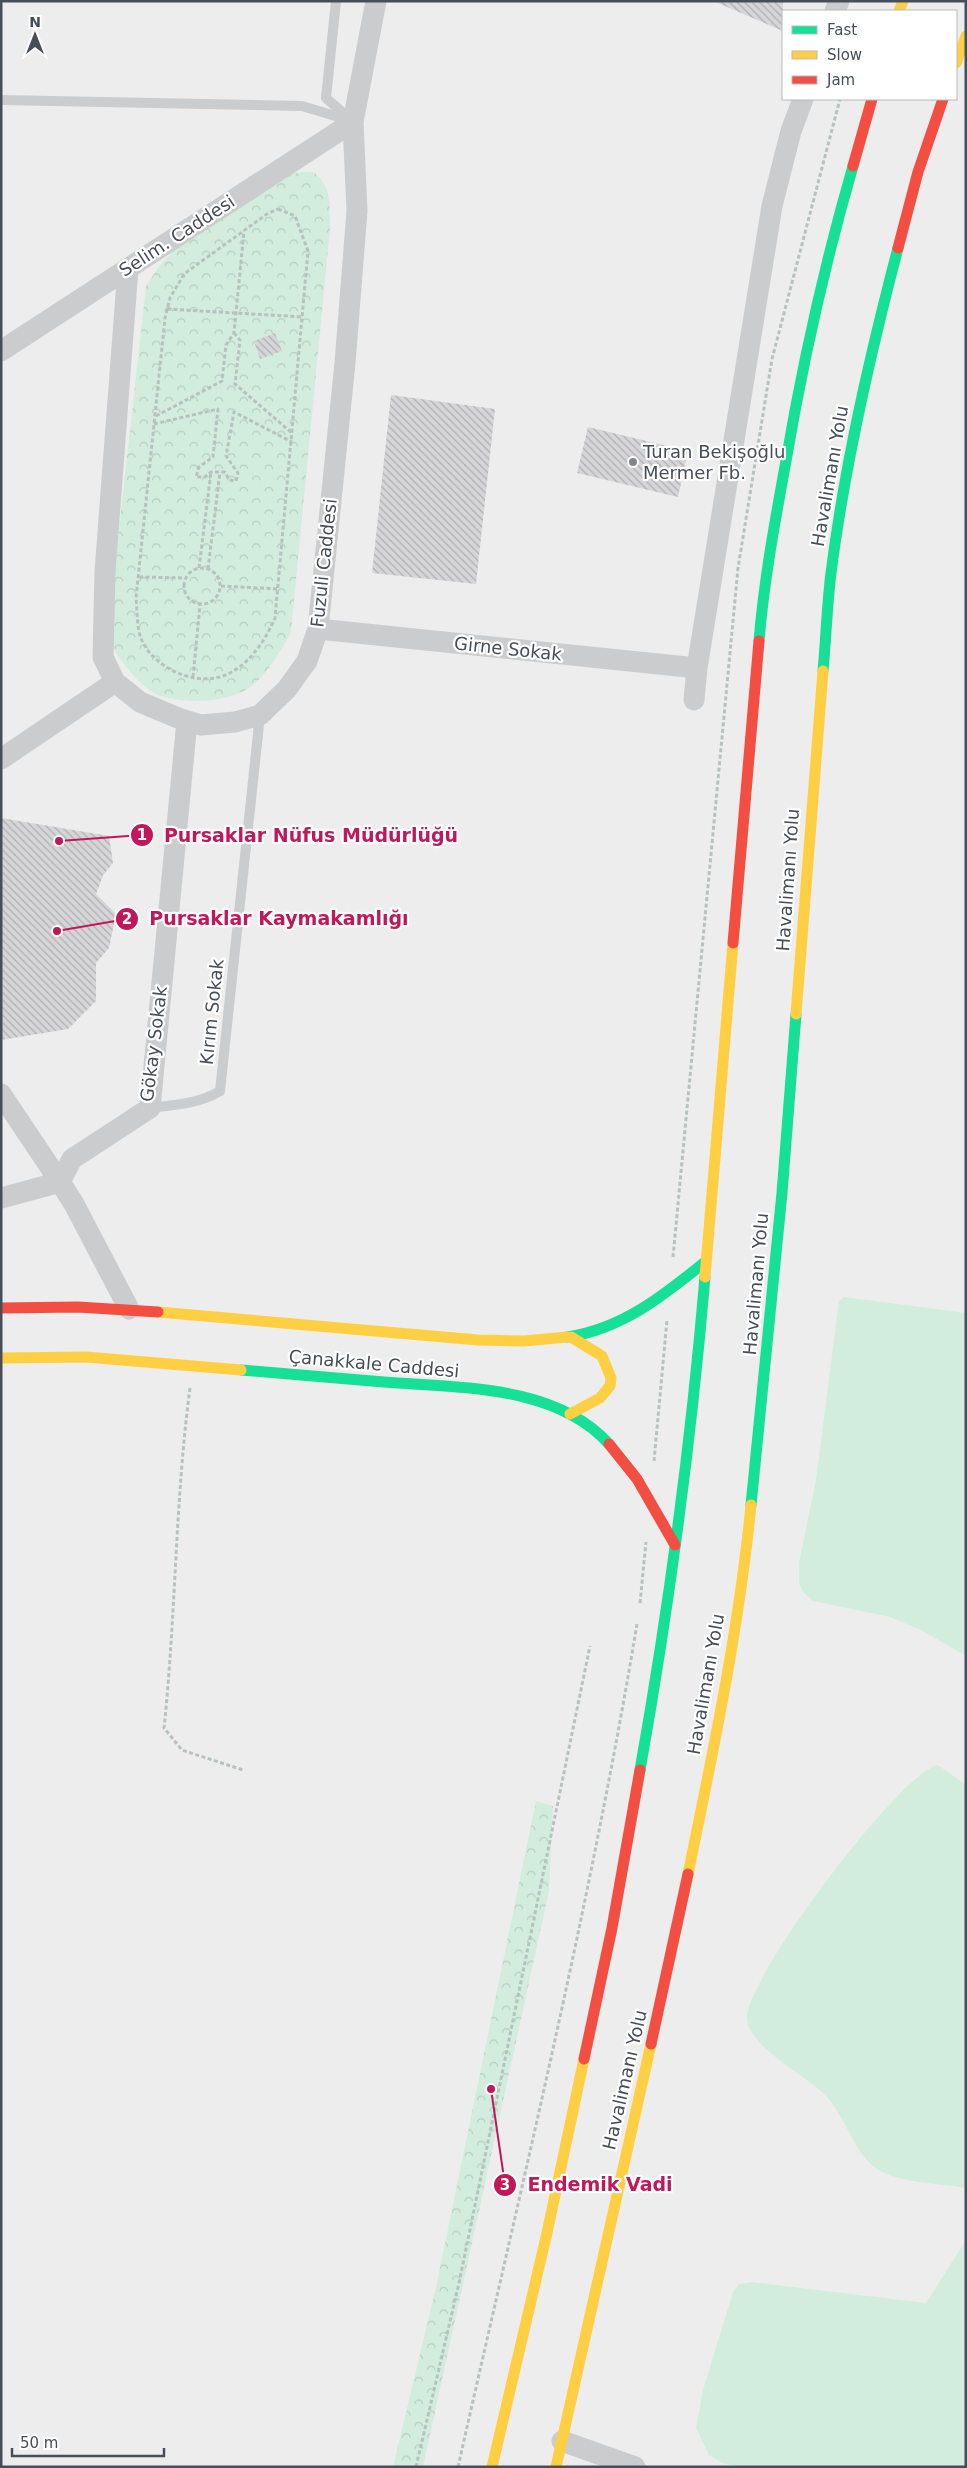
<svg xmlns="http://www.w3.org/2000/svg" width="967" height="2468" font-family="'DejaVu Sans',sans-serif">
<defs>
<pattern id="park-crowns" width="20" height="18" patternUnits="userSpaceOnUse" patternTransform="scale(1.25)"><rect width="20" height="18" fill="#d2edde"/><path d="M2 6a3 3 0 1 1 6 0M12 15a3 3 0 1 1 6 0" fill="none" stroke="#b6cdc1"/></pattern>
<pattern id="building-back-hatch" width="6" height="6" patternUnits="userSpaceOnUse" patternTransform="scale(1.25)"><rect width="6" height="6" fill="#d6d5d7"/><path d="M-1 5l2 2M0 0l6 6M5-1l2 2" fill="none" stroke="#afafb1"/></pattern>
</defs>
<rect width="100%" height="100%" fill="#eeeded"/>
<path fill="#d2edde" d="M844 1297 966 1313V1656L921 1630 890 1617 813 1601 803 1592 799 1583V1563L816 1480 839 1301Z
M938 1765 966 1785V2188C938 2183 902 2184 877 2169 853 2153 846 2115 823 2093 803 2074 752 2048 747 2021 740 1984 903 1769 938 1765Z
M966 2240V2467H738L722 2463 709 2455 696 2428 703 2390 733 2292 739 2284 751 2282 926 2303Z"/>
<path fill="url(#park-crowns)" d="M302 172H314C333 189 329 205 330 229L291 632C281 651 264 681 244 691 219 703 184 704 158 695 144 690 120 662 114 649 111 640 110 628 109 619L146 286 160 265 178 247 277 177Z
M536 1801 553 1806 549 1891 423 2467H393L436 2287Z"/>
<path fill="url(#building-back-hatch)" d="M713 1H783V31Z
M275 333 282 351 260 359 254 341Z
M391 395 495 409 476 584 372 573Z
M588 427 688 451 678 497 577 473Z
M1 818 109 836 113 863 103 875 96 894 116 914 109 948 96 963V1001L68 1029 1 1040Z"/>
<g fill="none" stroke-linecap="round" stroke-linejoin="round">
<path stroke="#b7c2bf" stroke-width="3" stroke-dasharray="4 2.5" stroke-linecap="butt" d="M278 209 295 216 308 251 275 618C265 641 248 667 223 676 192 687 147 665 139 632 137 621 137 609 136 598L165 318 170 298 184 274 267 214Z
M167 309 303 317
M234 333 240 340 235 384 293 434
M156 416 222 381 226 345 234 333 244 231
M154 424 218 409 213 457 199 467 196 477H205L211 472H225L229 480 236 481 238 473 226 456 234 412 292 442
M184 586a18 18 0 1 1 36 0a18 18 0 1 1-36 0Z
M199 568 211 472
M208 569 220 472
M139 577 186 578
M221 586 279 589
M193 677 200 605
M673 1257 738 568 772 359 840 99
M190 1388C175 1501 176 1615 164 1728L182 1750 243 1770
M654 1461 667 1320
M640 1603 646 1542
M416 2467 459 2283 590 1646
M458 2467C521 2187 590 1907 637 1624"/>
<path stroke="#caccce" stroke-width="10" d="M336 1 326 98 350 119
M1 100 302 106 352 121
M150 1108C174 1105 199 1104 220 1091L260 715"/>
<path stroke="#caccce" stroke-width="21" d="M835 11 839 1
M128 268 105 572 103 657 115 682 140 702 178 718 201 725 235 722 260 715 287 689 307 661 318 629 345 363 357 211 353 122 376 1
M1 351 353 122
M318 629 697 668
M694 700 697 668 772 206 791 131 803 99
M1 759 115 682
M1 1094 60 1182 1 1198
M129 1309 74 1204 60 1182 72 1159 150 1108 187 721
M562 2441 635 2467"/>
<path stroke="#16e098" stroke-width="11" d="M759 641C764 580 775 521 786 461 803 361 825 263 853 166
M823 671C826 639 827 605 831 573 845 463 870 355 898 248
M567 1337C622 1329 663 1296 705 1262
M241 1370C289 1374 336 1378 384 1382 458 1388 555 1384 609 1444
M751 1505 782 1193 796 1014
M640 1770C669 1607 691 1442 705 1277"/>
<path stroke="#ffcf43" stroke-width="11" d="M899 11 903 1
M956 63 966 36
M796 1014 823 671
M705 1277 733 943
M158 1312 478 1340 524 1341 567 1337
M1 1358 86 1357 241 1370
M570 1414 600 1398 610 1386 611 1378 602 1356 571 1337
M688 1874C713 1752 739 1629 751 1505
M492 2467 547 2233 584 2059
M556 2467 651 2044"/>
<path stroke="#f24e42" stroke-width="11" d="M853 166 872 99
M898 248 918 172 943 99
M733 943 759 641
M1 1308 78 1307 158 1312
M609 1444 637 1479 675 1545
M651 2044 688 1874
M584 2059 612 1928 640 1770"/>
</g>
<circle fill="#81868d" stroke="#fff" stroke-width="2" cx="633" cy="462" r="5"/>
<g text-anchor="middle" stroke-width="4.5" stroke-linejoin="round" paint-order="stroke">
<g font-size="18" fill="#464f59" stroke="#fff">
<text transform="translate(177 236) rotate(-33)" y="6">Selim. Caddesi</text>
<text transform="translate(830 476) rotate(-80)" y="6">Havalimanı Yolu</text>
<text transform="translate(324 563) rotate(-84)" y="6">Fuzuli Caddesi</text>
<text transform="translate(508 649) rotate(6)" y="6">Girne Sokak</text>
<text transform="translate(788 880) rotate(-86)" y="6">Havalimanı Yolu</text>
<text transform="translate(212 1012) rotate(-84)" y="6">Kırım Sokak</text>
<text transform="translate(154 1044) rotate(-83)" y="6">Gökay Sokak</text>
<text transform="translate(756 1284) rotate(-85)" y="6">Havalimanı Yolu</text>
<text transform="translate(374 1364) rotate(5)" y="6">Çanakkale Caddesi</text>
<text transform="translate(706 1684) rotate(-80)" y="6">Havalimanı Yolu</text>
<text transform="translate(625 2080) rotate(-77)" y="6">Havalimanı Yolu</text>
</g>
<g font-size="18" fill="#464f59" stroke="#fff" text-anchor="start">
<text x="643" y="458">Turan Bekişoğlu<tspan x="643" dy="21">Mermer Fb.</tspan></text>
</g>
</g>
<path fill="none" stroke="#c2185b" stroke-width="2" d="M59 841L142 835M57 931L127 919M491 2089L505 2185"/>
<g fill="#c2185b" stroke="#fff" stroke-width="2">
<circle cx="59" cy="841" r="5"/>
<circle cx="57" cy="931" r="5"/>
<circle cx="491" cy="2089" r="5"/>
<circle cx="142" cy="835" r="12"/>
<circle cx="127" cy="919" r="12"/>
<circle cx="505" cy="2185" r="12"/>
</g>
<g font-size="15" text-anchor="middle" font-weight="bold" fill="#fff">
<text x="142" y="840">1</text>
<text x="127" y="924">2</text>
<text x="505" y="2190">3</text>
</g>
<g font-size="19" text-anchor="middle" font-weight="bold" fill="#c2185b" stroke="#fff" stroke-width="4.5" stroke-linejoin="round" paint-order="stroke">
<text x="311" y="842">Pursaklar Nüfus Müdürlüğü</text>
<text x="279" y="925">Pursaklar Kaymakamlığı</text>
<text x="600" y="2191">Endemik Vadi</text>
</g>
<rect width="967" height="2468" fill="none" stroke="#464f59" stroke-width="5"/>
<rect x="782" y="10" width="175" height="90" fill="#ffffff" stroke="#b5b9bd"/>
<rect x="792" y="26" width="25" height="8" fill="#16e098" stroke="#b5b9bd"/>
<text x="827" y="35" font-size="15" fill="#464f59">Fast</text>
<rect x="792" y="51" width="25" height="8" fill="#ffcf43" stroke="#b5b9bd"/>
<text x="827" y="60" font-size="15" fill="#464f59">Slow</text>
<rect x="792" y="76" width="25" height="8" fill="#f24e42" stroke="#b5b9bd"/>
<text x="827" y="85" font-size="15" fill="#464f59">Jam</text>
<g transform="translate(35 35)" stroke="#ffffff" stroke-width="4" paint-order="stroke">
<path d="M0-4L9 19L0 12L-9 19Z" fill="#464f59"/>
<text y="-8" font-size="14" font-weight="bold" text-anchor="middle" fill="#464f59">N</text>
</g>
<path d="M12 2448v8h152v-8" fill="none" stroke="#464f59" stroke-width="2.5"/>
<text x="20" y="2448" font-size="15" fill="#464f59" stroke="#ffffff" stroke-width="4" paint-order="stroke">50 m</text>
</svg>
